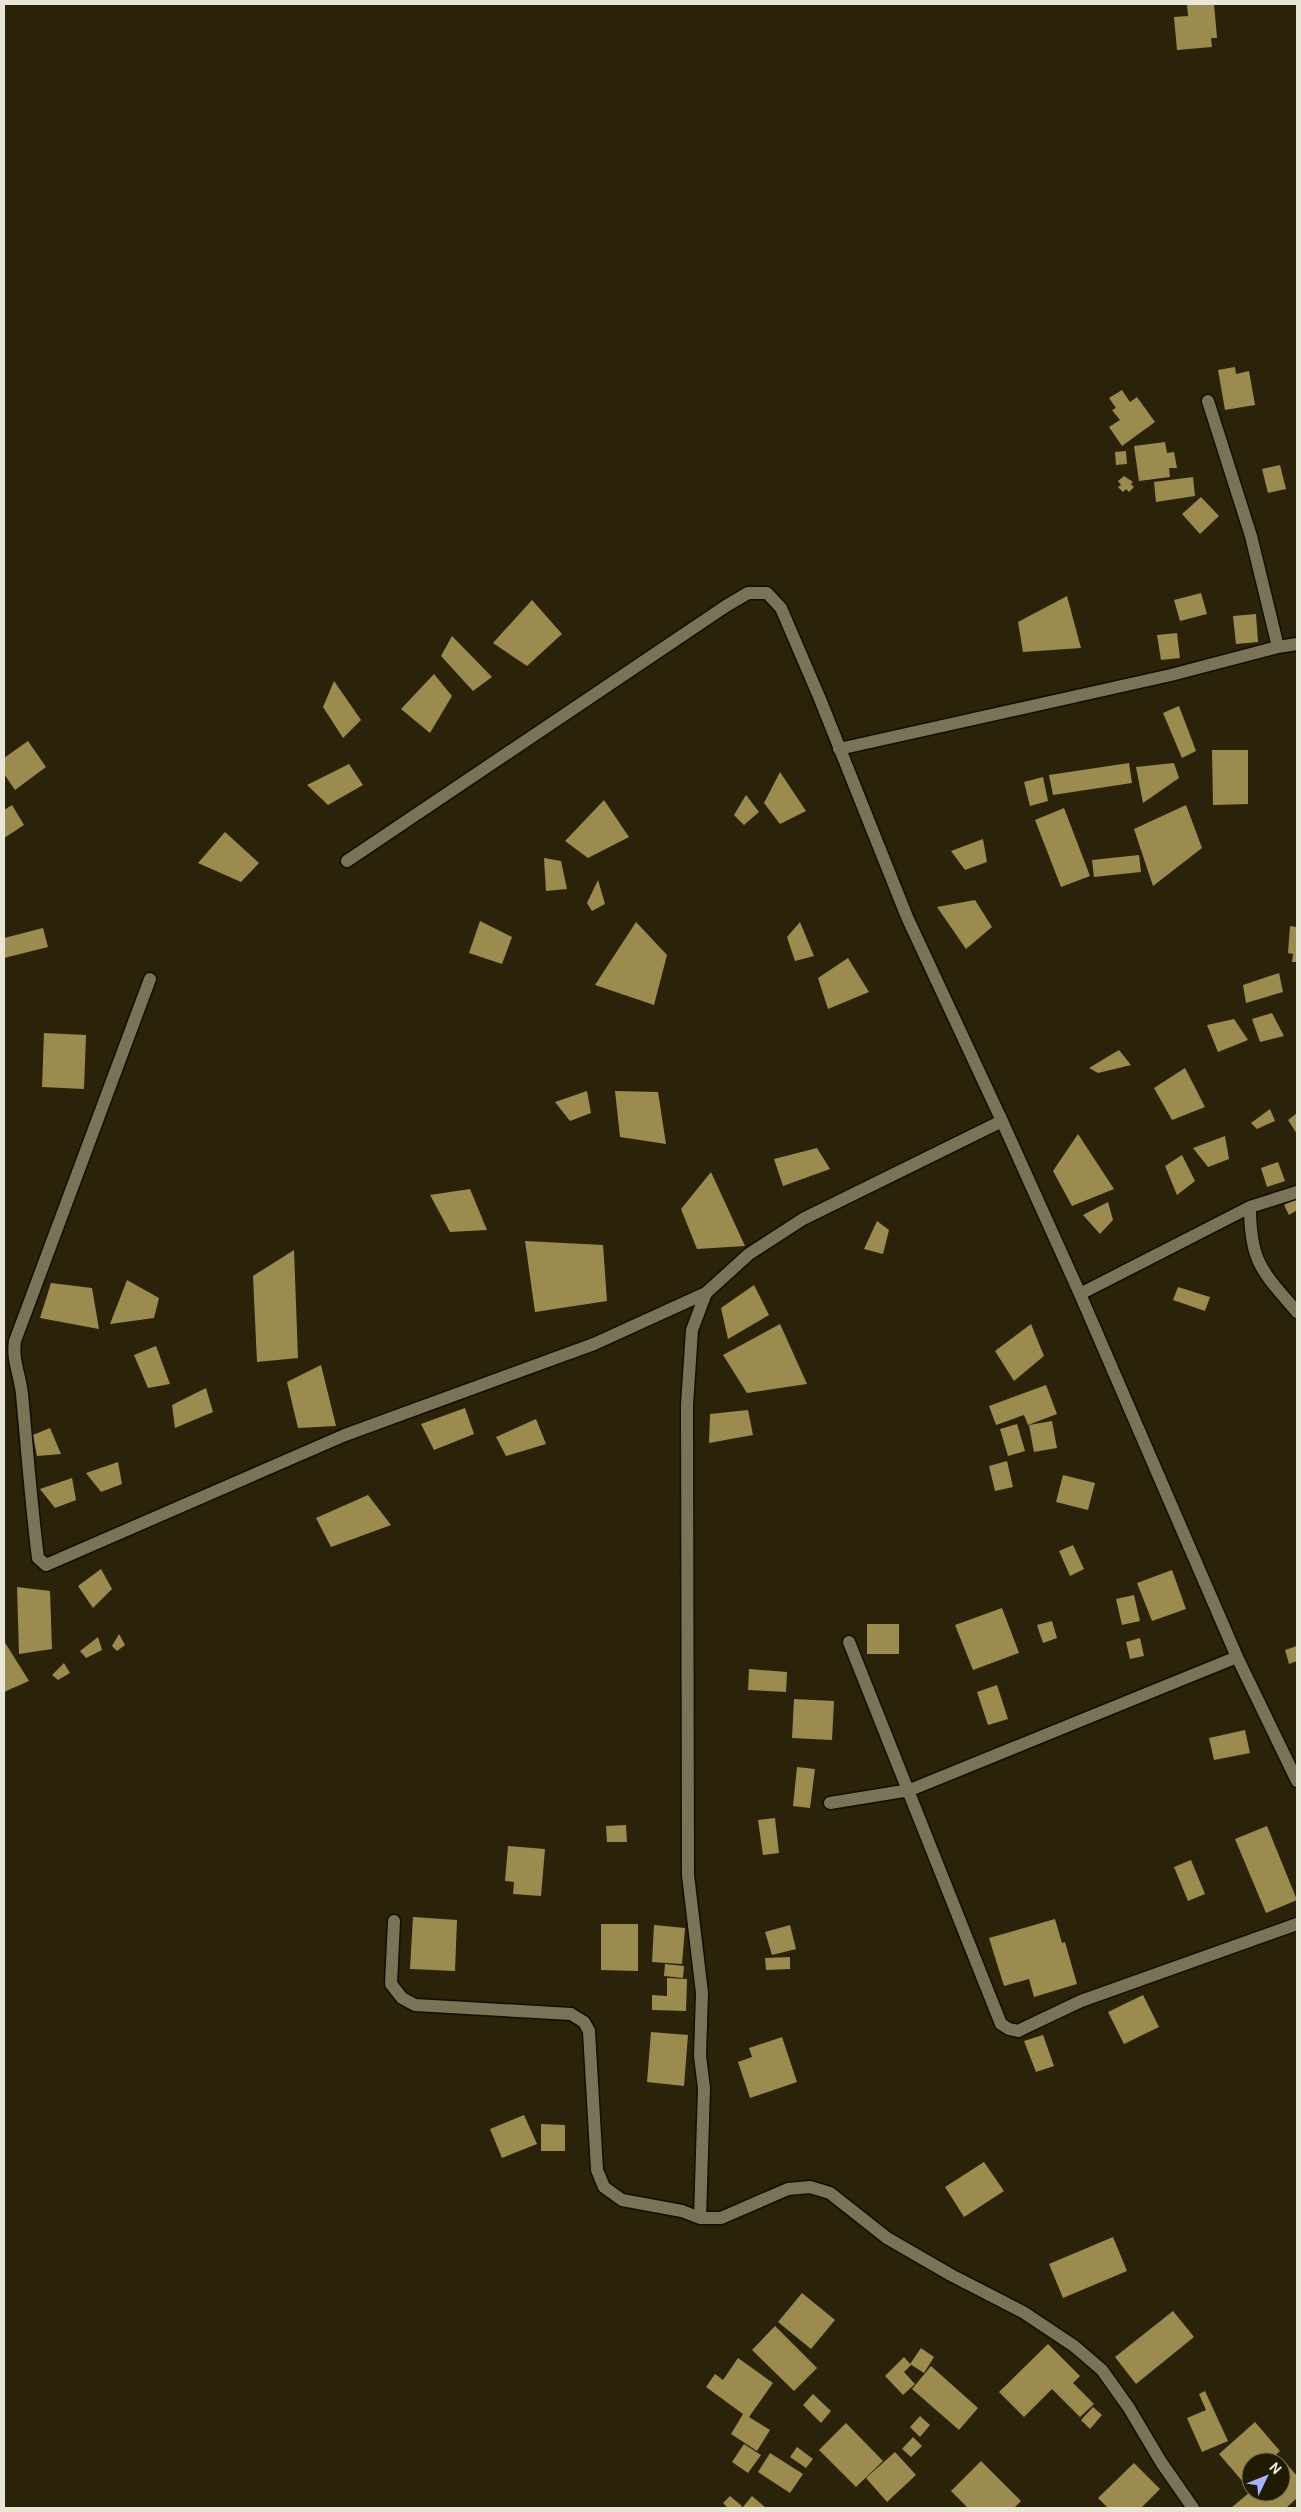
<svg xmlns="http://www.w3.org/2000/svg" width="1301" height="2512" font-family="Roboto,sans-serif">
<rect width="100%" height="100%" fill="#2a2309"/>
<path fill="#9c8b4f" d="M1214 4 1217 38H1211L1212 47 1177 50 1174 17 1188 16 1187 5Z
M1235 367 1236 374 1249 371 1255 405 1225 410 1218 370Z
M1122 390 1130 402 1137 397 1155 422 1122 446 1109 427 1120 420 1112 410 1116 408 1109 398Z
M1165 442 1167 453 1174 452 1177 468H1169L1170 477 1139 481 1134 446Z
M1126 451 1127 464 1116 465 1115 452Z
M1280 465 1286 489 1268 493 1262 469Z
M1124 476 1133 482 1131 484 1134 487 1129 492 1126 489 1123 492 1118 487 1121 485 1118 481Z
M1193 477 1195 496 1156 502 1154 482Z
M1201 497 1219 516 1200 534 1182 514Z
M1201 593 1207 614 1180 621 1174 600Z
M1067 596 1081 648 1023 652 1018 622Z
M532 600 562 634 527 666 493 643Z
M1256 614 1258 642 1236 644 1233 616Z
M1177 633 1180 658 1161 660 1157 635Z
M452 636 492 677 473 691 441 656Z
M434 674 452 696 430 733 401 709Z
M334 681 361 720 343 738 323 707Z
M1179 706 1196 751 1182 758 1163 713Z
M28 741 46 767 15 790 4 774V758Z
M1212 750H1248V804L1213 805Z
M1129 763 1132 783 1053 795 1049 775Z
M1174 763 1179 778 1143 803 1136 767Z
M349 764 363 785 328 805 307 785Z
M780 772 806 811 780 824 764 803Z
M1043 777 1048 801 1030 806 1024 782Z
M746 795 759 812 744 825 734 815Z
M604 800 629 837 588 858 565 841Z
M12 805 24 825 4 838V810Z
M1186 805 1202 848 1153 886 1134 829Z
M1064 808 1090 876 1061 887 1035 820Z
M225 832 259 863 241 882 198 863Z
M983 839 987 862 965 870 951 851Z
M1139 855 1141 872 1094 877 1092 860Z
M544 858 561 861 567 889 546 891Z
M598 880 605 904 592 911 587 903Z
M975 900 992 927 966 949 937 907Z
M480 921 512 937 502 964 469 953Z
M636 922 667 955 654 1005 595 985Z
M800 922 814 956 795 961 787 937Z
M1290 926 1297 927V962H1292L1293 954 1288 953Z
M43 928 48 947 4 958V938Z
M848 958 869 992 828 1009 818 978Z
M1279 973 1283 992 1246 1003 1243 985Z
M1272 1013 1284 1036 1260 1042 1252 1019Z
M1234 1019 1248 1040 1218 1052 1207 1025Z
M44 1033 86 1035 84 1089 42 1087Z
M1119 1050 1131 1065 1098 1073 1089 1068Z
M1185 1068 1205 1107 1172 1120 1154 1088Z
M587 1091 591 1113 570 1121 555 1102Z
M615 1091 658 1092 666 1144 620 1137Z
M1270 1109 1275 1121 1257 1129 1251 1123Z
M1297 1113V1134L1288 1120Z
M1078 1134 1114 1189 1072 1206 1053 1171Z
M1225 1136 1229 1159 1208 1167 1193 1148Z
M817 1148 830 1169 783 1186 774 1159Z
M1182 1155 1195 1181 1177 1195 1165 1166Z
M1278 1162 1285 1181 1267 1187 1261 1168Z
M711 1172 745 1246 697 1249 681 1209Z
M470 1189 487 1230 450 1232 430 1195Z
M1297 1198V1210L1289 1215 1284 1205Z
M1108 1202 1113 1220 1100 1234 1083 1215Z
M877 1221 889 1230 883 1254 864 1249Z
M525 1241 603 1245 607 1301 535 1312Z
M294 1250 298 1358 257 1362 253 1276Z
M127 1280 159 1298 154 1318 110 1324Z
M51 1283 92 1288 99 1329 40 1318Z
M754 1285 769 1315 728 1339 721 1308Z
M1178 1287 1210 1297 1205 1311 1173 1300Z
M780 1324 807 1384 747 1393 723 1355Z
M1031 1324 1044 1356 1014 1381 995 1351Z
M156 1346 170 1384 148 1388 134 1355Z
M321 1365 336 1426 298 1428 287 1382Z
M1046 1385 1057 1414 1028 1425 1024 1415 996 1425 989 1406Z
M206 1388 213 1412 175 1428 172 1405Z
M465 1408 474 1434 434 1450 421 1424Z
M748 1410 753 1435 709 1443 710 1414Z
M536 1419 546 1444 506 1456 496 1437Z
M1052 1421 1057 1448 1034 1452 1029 1425Z
M1017 1424 1025 1451 1008 1456 1000 1429Z
M50 1428 61 1454 37 1456 33 1435Z
M1007 1461 1013 1487 995 1491 989 1466Z
M118 1462 122 1484 101 1492 86 1473Z
M1063 1475 1095 1483 1088 1510 1056 1502Z
M72 1478 76 1500 55 1508 40 1489Z
M368 1495 391 1525 331 1547 316 1518Z
M1073 1545 1084 1569 1070 1576 1059 1551Z
M101 1569 112 1589 93 1608 78 1586Z
M1172 1570 1186 1609 1152 1621 1137 1583Z
M17 1587 50 1591 52 1649 19 1654Z
M1134 1595 1140 1621 1122 1625 1116 1599Z
M1002 1608 1019 1653 973 1670 955 1625Z
M1052 1621 1057 1638 1043 1643 1037 1625Z
M867 1624H899V1654H867Z
M119 1634 125 1645 117 1651 112 1646Z
M98 1637 102 1650 86 1658 80 1651Z
M1140 1638 1144 1656 1130 1659 1126 1642Z
M4 1641 29 1681 4 1692Z
M1297 1646V1661L1289 1664 1285 1650Z
M64 1663 70 1673 58 1680 52 1675Z
M749 1669 787 1672 786 1692 748 1690Z
M997 1685 1008 1719 988 1725 977 1692Z
M794 1699 834 1701 832 1740 792 1738Z
M1245 1730 1250 1753 1214 1760 1209 1738Z
M797 1767 815 1769 810 1808 793 1806Z
M775 1818 779 1853 763 1855 758 1820Z
M626 1825 627 1842H607L606 1826Z
M1267 1826 1297 1900 1266 1913 1235 1839Z
M508 1846 545 1849 541 1896 513 1894 514 1882 505 1881Z
M1191 1860 1205 1894 1188 1901 1174 1867Z
M413 1917 457 1920 455 1971 410 1969Z
M1055 1919 1062 1943 1065 1942 1077 1984 1034 1997 1029 1979 1004 1986 989 1938Z
M601 1924H638V1971L601 1970Z
M654 1925 685 1928 682 1964 652 1962Z
M790 1925 796 1949 772 1955 765 1932Z
M790 1957V1969L766 1970 765 1958Z
M665 1964 684 1966 683 1978 664 1976Z
M667 1978 687 1979 686 2011 652 2010V1995L667 1996Z
M1143 1995 1159 2027 1124 2044 1108 2012Z
M651 2032 688 2035 684 2086 647 2082Z
M1043 2035 1054 2066 1036 2072 1024 2041Z
M782 2037 797 2082 750 2098 738 2062 752 2057 749 2048Z
M524 2115 537 2144 502 2158 490 2129Z
M541 2124 565 2125V2151H541Z
M984 2162 1004 2191 964 2217 945 2187Z
M1113 2237 1127 2271 1063 2298 1049 2264Z
M802 2293 835 2320 811 2349 778 2322Z
M1173 2311 1194 2337 1136 2384 1115 2357Z
M775 2326 817 2368 794 2391 752 2350Z
M1048 2344 1080 2376 1073 2383 1094 2404 1080 2417 1052 2389 1024 2417 999 2392Z
M921 2348 934 2357 924 2373 910 2364Z
M904 2357 911 2365 904 2372 915 2384 903 2395 885 2376Z
M738 2358 773 2383 749 2417 770 2430 757 2451 731 2434 743 2414 706 2387 715 2374 723 2380Z
M931 2366 978 2408 959 2430 912 2389Z
M1205 2391 1228 2441 1202 2452 1187 2418 1206 2410 1199 2394Z
M813 2394 831 2411 821 2423 803 2405Z
M1093 2407 1102 2415 1090 2429 1081 2420Z
M920 2416 930 2425 920 2437 910 2427Z
M1255 2422 1280 2451 1268 2462H1251V2477L1244 2483 1219 2454Z
M846 2423 883 2461 856 2487 819 2450Z
M913 2437 922 2446 911 2457 902 2449Z
M744 2444 761 2455 748 2473 732 2462Z
M797 2447 813 2459 806 2468 790 2457Z
M895 2452 916 2475 887 2502 866 2478Z
M770 2453 803 2474 790 2493 758 2472Z
M981 2461 1021 2501 1014 2508H968L951 2491Z
M1285 2462 1297 2476V2498L1286 2508H1231L1250 2492H1281V2465Z
M1134 2463 1160 2489 1141 2508H1108L1098 2498Z
M730 2496 742 2506 740 2508H728L723 2503Z
M752 2496 766 2508H742Z"/>
<g fill="none" stroke-linecap="round" stroke-linejoin="round">
<defs>
<path id="street" d="M1208 401 1251 536 1278 647
M839 749 1171 675 1278 647 1297 644
M347 861 726 606 748 593H767L781 608 820 699 907 917 1002 1121 1080 1294 1237 1657 1297 1781
M150 979 15 1341C12 1360 20 1375 22 1394 27 1448 31 1503 38 1558L46 1565 345 1435 594 1344 706 1293
M1250 1207C1250 1263 1263 1272 1297 1312
M1080 1294 1250 1207 1297 1192
M849 1642 1001 2024 1009 2029 1018 2031 1081 2001 1297 1924
M830 1803 910 1790 1237 1657
M394 1921 391 1984 402 1998 415 2005 571 2014 584 2022 589 2031 597 2170 604 2187 622 2200 682 2211 700 2218H721L788 2189 810 2187 830 2193 887 2238 951 2275 1023 2312 1074 2346 1102 2370 1129 2408 1161 2462 1193 2508
M700 2218 704 2088 700 2056 702 1993 688 1875 687 1405 692 1330 706 1293 749 1254 803 1219 1002 1121"/>
</defs>
<use href="#street" stroke="#130c00" stroke-width="15"/>
<use href="#street" stroke="#7a7357" stroke-width="12"/>
</g>
<rect width="1301" height="2512" fill="none" stroke="#eae6d6" stroke-width="10"/>
<g transform="translate(1266 2477) rotate(47)"><circle r="24" fill="#201a02" stroke="#716c57"/>
<path d="M0-4L9 19L0 12L-9 19Z" fill="#a2b2fd"/>
<text y="-8" font-size="14" font-weight="bold" text-anchor="middle" fill="#eae6d6">N</text>
</g>
</svg>
